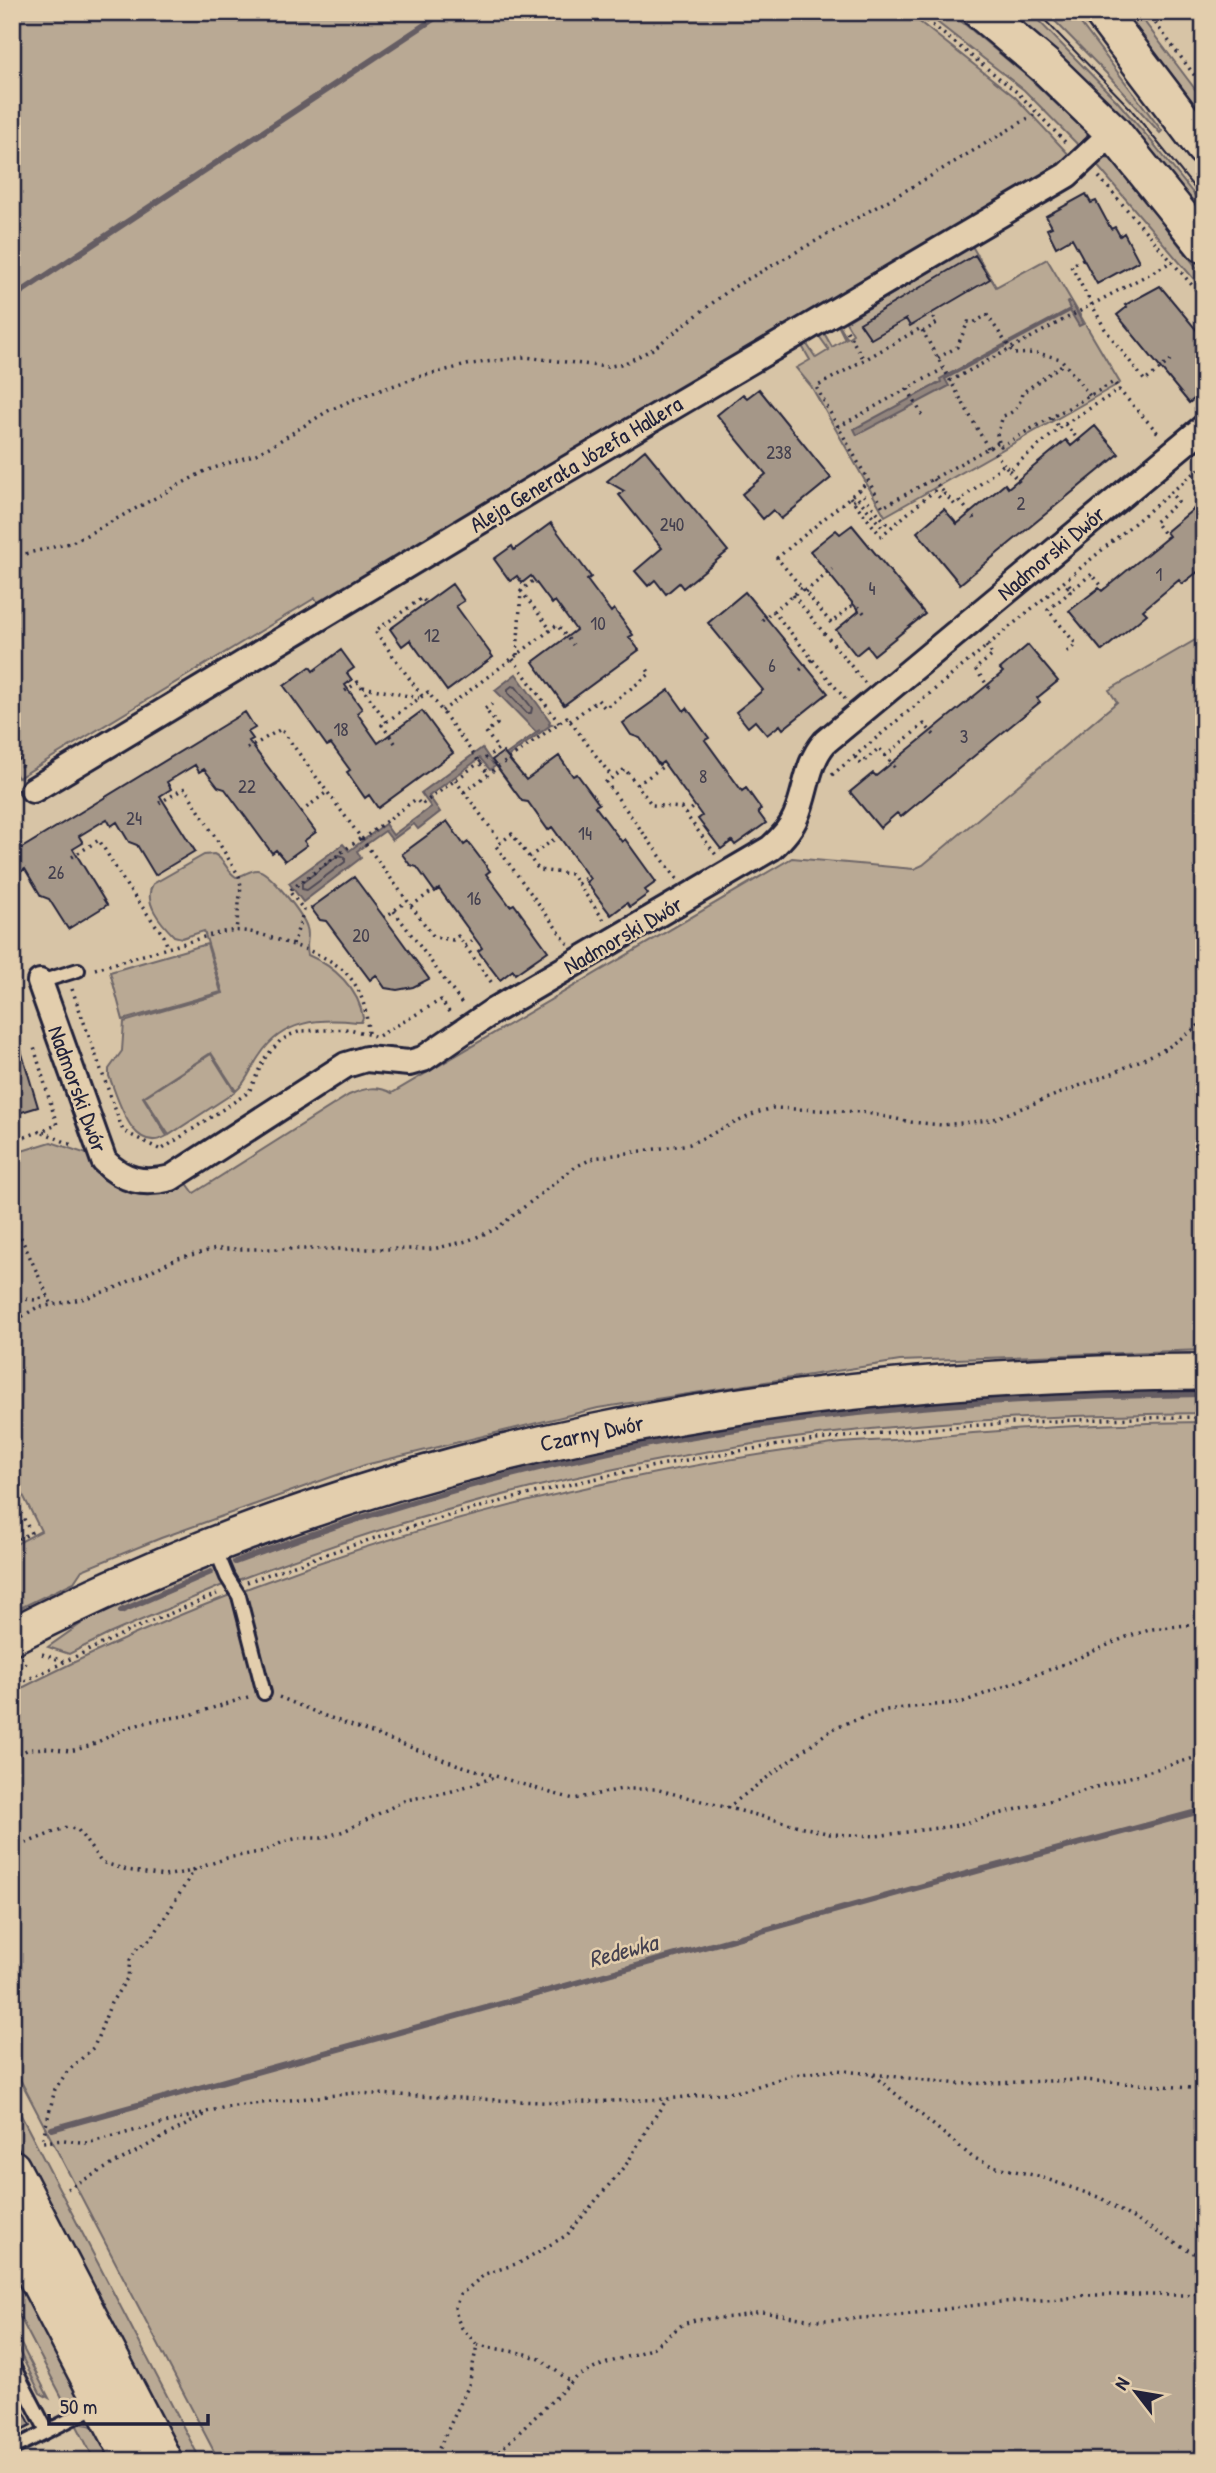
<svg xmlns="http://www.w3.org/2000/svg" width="1216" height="2473" font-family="'Patrick Hand',sans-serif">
<rect width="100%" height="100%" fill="#d7c4a6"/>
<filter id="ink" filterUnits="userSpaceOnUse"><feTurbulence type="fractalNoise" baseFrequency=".0143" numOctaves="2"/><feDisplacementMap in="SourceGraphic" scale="14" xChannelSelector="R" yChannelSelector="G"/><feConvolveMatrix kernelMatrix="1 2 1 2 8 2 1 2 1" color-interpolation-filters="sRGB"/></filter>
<g filter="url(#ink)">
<path fill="#b9a994" stroke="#6e6668" stroke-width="2" d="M12 12H907L1015 97 1073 159 320 605 315 598 18 778 12 768Z
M924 12H950L1028 77 1087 133V142L1083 150 1024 90Z
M990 12H1030L1117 101 1152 142 1204 207V223Z
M1046 12H1072L1162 131 1160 133 1107 74Z
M1125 12H1137L1204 101V117Z
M1103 158 1113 159 1134 179 1168 231 1204 277V291L1095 163Z
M972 246 996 287 1047 259 1120 383 885 516 811 386 796 368 810 360 802 346 806 343 816 358 829 350 819 336 824 333 832 347 845 339 838 325 839 324 847 338 853 334 846 322Z
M1204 635V1350L900 1361 598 1408 365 1465 161 1538 82 1570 74 1582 12 1612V1546L41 1531 12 1473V1154L51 1142 87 1154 95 1167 105 1178 119 1187 134 1192 186 1182 194 1193 349 1095C365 1088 377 1085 392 1093L792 858 914 869 923 865 1117 702 1109 690Z
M214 854C225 859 226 871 236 877 244 876 249 870 257 870 269 870 304 916 307 928 310 937 305 943 308 955 334 966 359 989 363 1018L361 1022H357C319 1018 283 1020 260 1055 251 1067 248 1081 236 1091L211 1053 143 1097 167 1136C132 1156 118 1098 109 1076V1069L122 1051 124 1022 223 993 204 931 182 938 174 936C161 923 142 902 153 884L204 855Z
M207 944 221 992 123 1020 110 972Z
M211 1054 235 1092 169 1135 144 1097Z
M1204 1387V1413C1075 1415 946 1419 818 1435 620 1460 424 1508 238 1580L233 1575 227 1561 229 1556C457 1470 697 1419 940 1398 1027 1391 1116 1391 1204 1387Z
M1204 1422V2461H219L12 2064V1693C266 1562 543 1483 826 1445 853 1441 880 1441 907 1439 1006 1429 1104 1423 1204 1422Z
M210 1564 216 1566 223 1585 109 1634 69 1654 48 1647 95 1614Z
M12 2098 201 2461H181L12 2136Z
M12 2264 79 2393 80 2400 75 2407 66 2405 12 2302Z
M12 2327 49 2398 40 2393 12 2337Z
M76 2424C102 2422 104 2441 114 2461H95Z"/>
<path fill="#92857d" stroke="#655d63" stroke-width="2" d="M1071 301 1083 324 1079 326 1070 311 945 379 949 386 857 435 854 429 941 382 940 379 1070 309 1067 303Z
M516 674 550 721 549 723 552 724 490 770 480 758 429 796 440 812 418 829 414 824 392 840 385 831 357 851 361 858 303 902 289 883 343 844 349 851 385 824 393 835 431 807 421 793 482 748 493 764 540 730 536 732 495 690Z"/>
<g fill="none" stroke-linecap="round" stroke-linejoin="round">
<path stroke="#4f4a55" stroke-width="2" d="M512 686 516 687 532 708 531 713H527L508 693V689Z
M339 855 345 857V862L307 890 302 889V883Z"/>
<path stroke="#655d63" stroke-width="6" d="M12 298 444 12
M235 1562C394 1502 562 1456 730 1430 887 1405 1045 1396 1204 1394
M121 1611 211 1572
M52 2129 984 1869 1204 1810"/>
</g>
<path fill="#a59788" stroke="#22223b" stroke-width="2" d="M1086 194 1091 203 1096 201 1111 229 1115 227 1120 236 1124 233 1139 261 1097 284 1072 238 1056 247 1047 229 1052 227 1046 216Z
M975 255 990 279 910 326 906 319 871 339 860 323Z
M1160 286 1204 339V391L1189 403 1117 315 1127 307 1125 305Z
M759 389 831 478 781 519 773 510 763 519 742 494 766 474 717 415 743 394 747 398Z
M1095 426 1119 454 960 584 917 532 944 509 957 524 1005 484 1008 488 1066 440 1071 446Z
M645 450 728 551 683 588 679 583 666 594 655 580 648 586 635 571 662 548 619 495 624 491 607 481Z
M1196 507 1204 517V567L1182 584 1179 580 1143 610 1147 614 1102 651 1069 611 1099 588 1102 591 1169 536 1166 532Z
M551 523 591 577 587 580 611 612 614 609 633 635 629 637 639 650 564 705 533 662 576 630 555 601 552 604 531 576 522 583 517 576 510 581 494 559 512 546 514 550Z
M852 525 925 614 874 655 867 646 856 655 836 630 859 611 810 551 836 530 840 534Z
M452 584 464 601 456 606 493 657 447 691 410 640 402 646 390 629Z
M745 592 828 693 783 729 780 725 767 735 755 721 748 727 736 712 763 690 708 623Z
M1028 645 1058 681 1037 698 1040 702 957 770 901 817 897 813 880 828 850 792 873 773 876 776 990 683 1003 672 1000 669Z
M341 650 354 668 347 673 352 680 345 685 362 709 357 713 378 743 422 711 453 753 378 808 369 795 365 798 347 772 350 770 331 744 327 746 284 686 310 667 313 671Z
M669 690 684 711 687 708 709 738 705 740 742 791 746 788 761 809 758 812 766 823 735 845 732 841 721 849 698 819 702 816 663 762 659 765 640 738 631 735 623 723Z
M245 712 255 728 248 732 253 739 249 741 316 832 304 841 307 845 285 861 276 850 272 853 225 789 218 787 204 769 199 772 195 765 167 782 171 789 160 796 195 851 155 875 137 845 129 842 117 822 111 826 107 819 79 836 83 843 73 849 107 905 68 929 49 899 41 896 25 869 19 873 12 862V854Z
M503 752 526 780 559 756 573 776 577 774 599 804 595 806 622 842 625 839 656 882 645 890 648 894 630 907 627 903 611 915 586 882 590 879 552 827 548 830 528 802 522 801 492 760Z
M447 821 464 845 468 842 490 871 486 874 510 906 514 904 548 951 515 974 513 970 500 980 478 951 482 948 439 889 435 892 417 867 410 865 402 854Z
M354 877 395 932 429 979 413 987 397 990 385 988 376 975 370 980 326 921 320 920 311 908Z
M12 1037H17L38 1107 12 1115Z
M12 2390 31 2425 12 2435Z"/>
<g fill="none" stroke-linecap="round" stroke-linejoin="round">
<defs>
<path id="lane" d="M40 982 78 970
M215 1548 227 1577 239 1596 264 1693
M12 2364 47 2431
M12 2449 99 2405"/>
<path id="street" d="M33 790 550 479 1067 175 1113 132
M40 982 104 1161C124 1181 143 1185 171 1178L346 1065 366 1059 409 1063 423 1059 493 1011 771 848C781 839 791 829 796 816 807 791 806 764 825 742L1204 427"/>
<path id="secondary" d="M981 12 1045 66 1113 132 1204 245
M1101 12 1204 148
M12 1636C385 1444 788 1374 1204 1372
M12 2168 164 2461
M12 2231 132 2461"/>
</defs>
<use href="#lane" stroke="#22223b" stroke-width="18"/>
<use href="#street" stroke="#22223b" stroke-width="30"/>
<use href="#secondary" stroke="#22223b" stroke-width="40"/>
<path stroke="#22223b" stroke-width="3.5" stroke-dasharray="2 5" stroke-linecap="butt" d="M916 12 1018 93 1067 144
M1147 12 1204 88
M1099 177 1204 299
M1083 259 1071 266 1105 329 1145 381 1171 360
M847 331 864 360
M923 332 937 323 931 313
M938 358 957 347 968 322 973 323 987 315 1014 354 1037 353 1061 359 1090 396
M950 381 1173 261
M908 389 922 415
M1052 418 1059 428
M1065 424 1081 443
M838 427 943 369
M999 442 997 435 1003 416C1016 412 1020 405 1022 393L1063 364
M990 447 1004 464
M988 448 921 328 816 387 883 507 988 448 999 442 1001 446 1114 382 1119 390
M1009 470 1021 484
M933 479 945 494
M850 497 881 536 934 491 940 498 945 494 955 505 1004 464 1009 470 1065 424 1119 390 1159 434
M853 501 857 497 882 527 886 523 859 490
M960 501 976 521
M1167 538 1155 522 1178 502 1171 493
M12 557 70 543 83 537 205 471 256 454 273 445 328 411 352 400 418 377 471 364 525 357 607 367 625 363 653 349 732 288 912 187 1037 113
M1069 584 1073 589 1092 574 1104 589
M521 591 551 630
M805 592 832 569
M793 595 865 683
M773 611 845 699
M864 613 860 608 851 606 831 623 777 558 868 482
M762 620 802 588
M986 646 993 655 975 669 992 691
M1067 652 1076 644 1048 610 1070 592 1066 588 1069 585
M517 655 521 591 534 580
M513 659 559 723
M800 670 813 659
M363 687 419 698
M345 691 358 682 387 722
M422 696 375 631 422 598 426 603
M442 711 557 625 573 645
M570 721 598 700 605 708 650 674 647 669
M395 743 382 725 428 692 488 774
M12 746 23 769
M247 749 281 729 434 937 453 940 458 936 494 986
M885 756 924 724 936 737
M855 757 861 764 879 748 896 769
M832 775 1204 465
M455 780 501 842
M637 785 665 765
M464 792 567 717 612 777
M159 803 185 788 239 876 241 886 236 931
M301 812 327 792
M686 814 695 806
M362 839 416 799 421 805 498 749 486 732 497 724 485 709 492 704
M72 857 99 840 128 888 164 936 168 948
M529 857 559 836
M677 879 606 782 625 769 652 805 681 808 716 855
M578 884 588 876
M411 906 434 890
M394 911 463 1005
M384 918 407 901
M568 944 496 846 512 834 539 870 571 874 604 920
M293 945 304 910 289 891 361 838
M465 946 475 938
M95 969C126 960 157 951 188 942 201 938 215 933 229 931 247 929 264 935 281 941 334 958 365 972 368 1033
M72 989 123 1131 161 1150 249 1092 264 1059 280 1041 290 1035 301 1031 350 1029 377 1037 441 1000 451 1015
M43 1132 74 1146
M12 1142 57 1125 33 1044
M12 1218 51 1303
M12 1298 35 1300 48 1296
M12 1326 20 1318 36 1308 86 1298 115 1288 178 1258 216 1249H433L467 1241 496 1229 575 1167 594 1158 690 1144 756 1113 773 1108 862 1112 911 1122 942 1125 991 1120 1115 1072 1167 1048 1197 1027 1204 1018
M12 1542 31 1533 20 1511
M247 1582C431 1514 623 1464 817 1440 945 1425 1075 1418 1204 1417
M42 1654 63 1661
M12 1670 26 1663
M12 1687 133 1629 217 1594
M279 1697 320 1714 456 1764 551 1793 574 1799 622 1789H655L830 1834 876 1836 953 1826 1056 1799 1204 1755
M12 1757 29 1749 48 1748 70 1751 89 1746 129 1727 152 1721 190 1715 248 1697
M727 1808 821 1737 838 1726 886 1710 963 1702 1059 1666 1129 1636 1153 1629 1204 1623
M12 1844H24L67 1827 78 1830 101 1862 127 1870 164 1876 187 1872 227 1858 265 1851 283 1842 298 1838H322L344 1831 406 1800 449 1792 495 1777
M195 1869 152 1938 136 1949 130 1960 128 1977 111 2003 94 2047 67 2072 55 2089 42 2142 64 2140 87 2143 226 2107 355 2093 560 2103 668 2099 742 2091 792 2075 836 2070 960 2084 1082 2080 1204 2089
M873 2075 972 2157 992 2166 1038 2176 1101 2198 1119 2210 1204 2259
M67 2189 208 2113
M477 2345 526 2354 540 2359 571 2382
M433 2461 469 2385 477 2345 462 2328 457 2318 455 2307 460 2295 485 2274 519 2263 567 2235 628 2162 648 2127 667 2099
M489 2461 578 2376 604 2364 651 2349 683 2324 695 2320 734 2317 762 2312 813 2320H831L892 2316 1001 2302 1063 2299 1085 2295H1186L1204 2291"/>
<use href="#lane" stroke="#e3cead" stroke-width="12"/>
<use href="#street" stroke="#e3cead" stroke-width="24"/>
<use href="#secondary" stroke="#e3cead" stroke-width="35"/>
<path stroke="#22223b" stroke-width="2" d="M1037 12 1130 108 1204 200"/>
</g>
</g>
<g text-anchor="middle" stroke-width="5" stroke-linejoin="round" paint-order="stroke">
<g font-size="19" fill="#433f4e">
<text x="779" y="459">238</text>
<text x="1021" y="510">2</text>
<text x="672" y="531">240</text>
<text x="1159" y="581">1</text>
<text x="872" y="595">4</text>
<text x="598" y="630">10</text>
<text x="432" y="642">12</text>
<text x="772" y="672">6</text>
<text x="341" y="736">18</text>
<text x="964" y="743">3</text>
<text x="703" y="783">8</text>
<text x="247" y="793">22</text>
<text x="134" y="825">24</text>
<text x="585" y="840">14</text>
<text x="56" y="879">26</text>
<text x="474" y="905">16</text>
<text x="361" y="942">20</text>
</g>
<g font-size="23" fill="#22223b" stroke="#e3cead">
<text transform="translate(576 464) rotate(-31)" y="8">Aleja Generała Józefa Hallera</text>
<text transform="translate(1051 553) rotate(-40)" y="8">Nadmorski Dwór</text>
<text transform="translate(623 935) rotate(-30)" y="8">Nadmorski Dwór</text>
<text transform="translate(78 1089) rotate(70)" y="8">Nadmorski Dwór</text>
<text transform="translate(592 1433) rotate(-12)" y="8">Czarny Dwór</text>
</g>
<g font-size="24" font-style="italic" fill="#44404f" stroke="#e3cead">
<text transform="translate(623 1951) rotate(-15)" y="8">Redewka</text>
</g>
</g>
<rect width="1216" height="2473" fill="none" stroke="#e3cead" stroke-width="42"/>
<rect x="21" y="21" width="1174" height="2431" fill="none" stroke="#22223b" stroke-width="2.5" filter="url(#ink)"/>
<g transform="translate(1136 2392) rotate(301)" stroke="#e3cead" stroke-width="5" paint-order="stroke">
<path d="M0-5L12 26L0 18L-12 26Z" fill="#22223b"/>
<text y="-10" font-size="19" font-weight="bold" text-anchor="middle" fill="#22223b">N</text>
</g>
<path d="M49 2414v10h159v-10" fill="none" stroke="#22223b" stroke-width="3.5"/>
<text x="60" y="2414" font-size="21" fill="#22223b" stroke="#e3cead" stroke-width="5" paint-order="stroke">50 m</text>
</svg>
